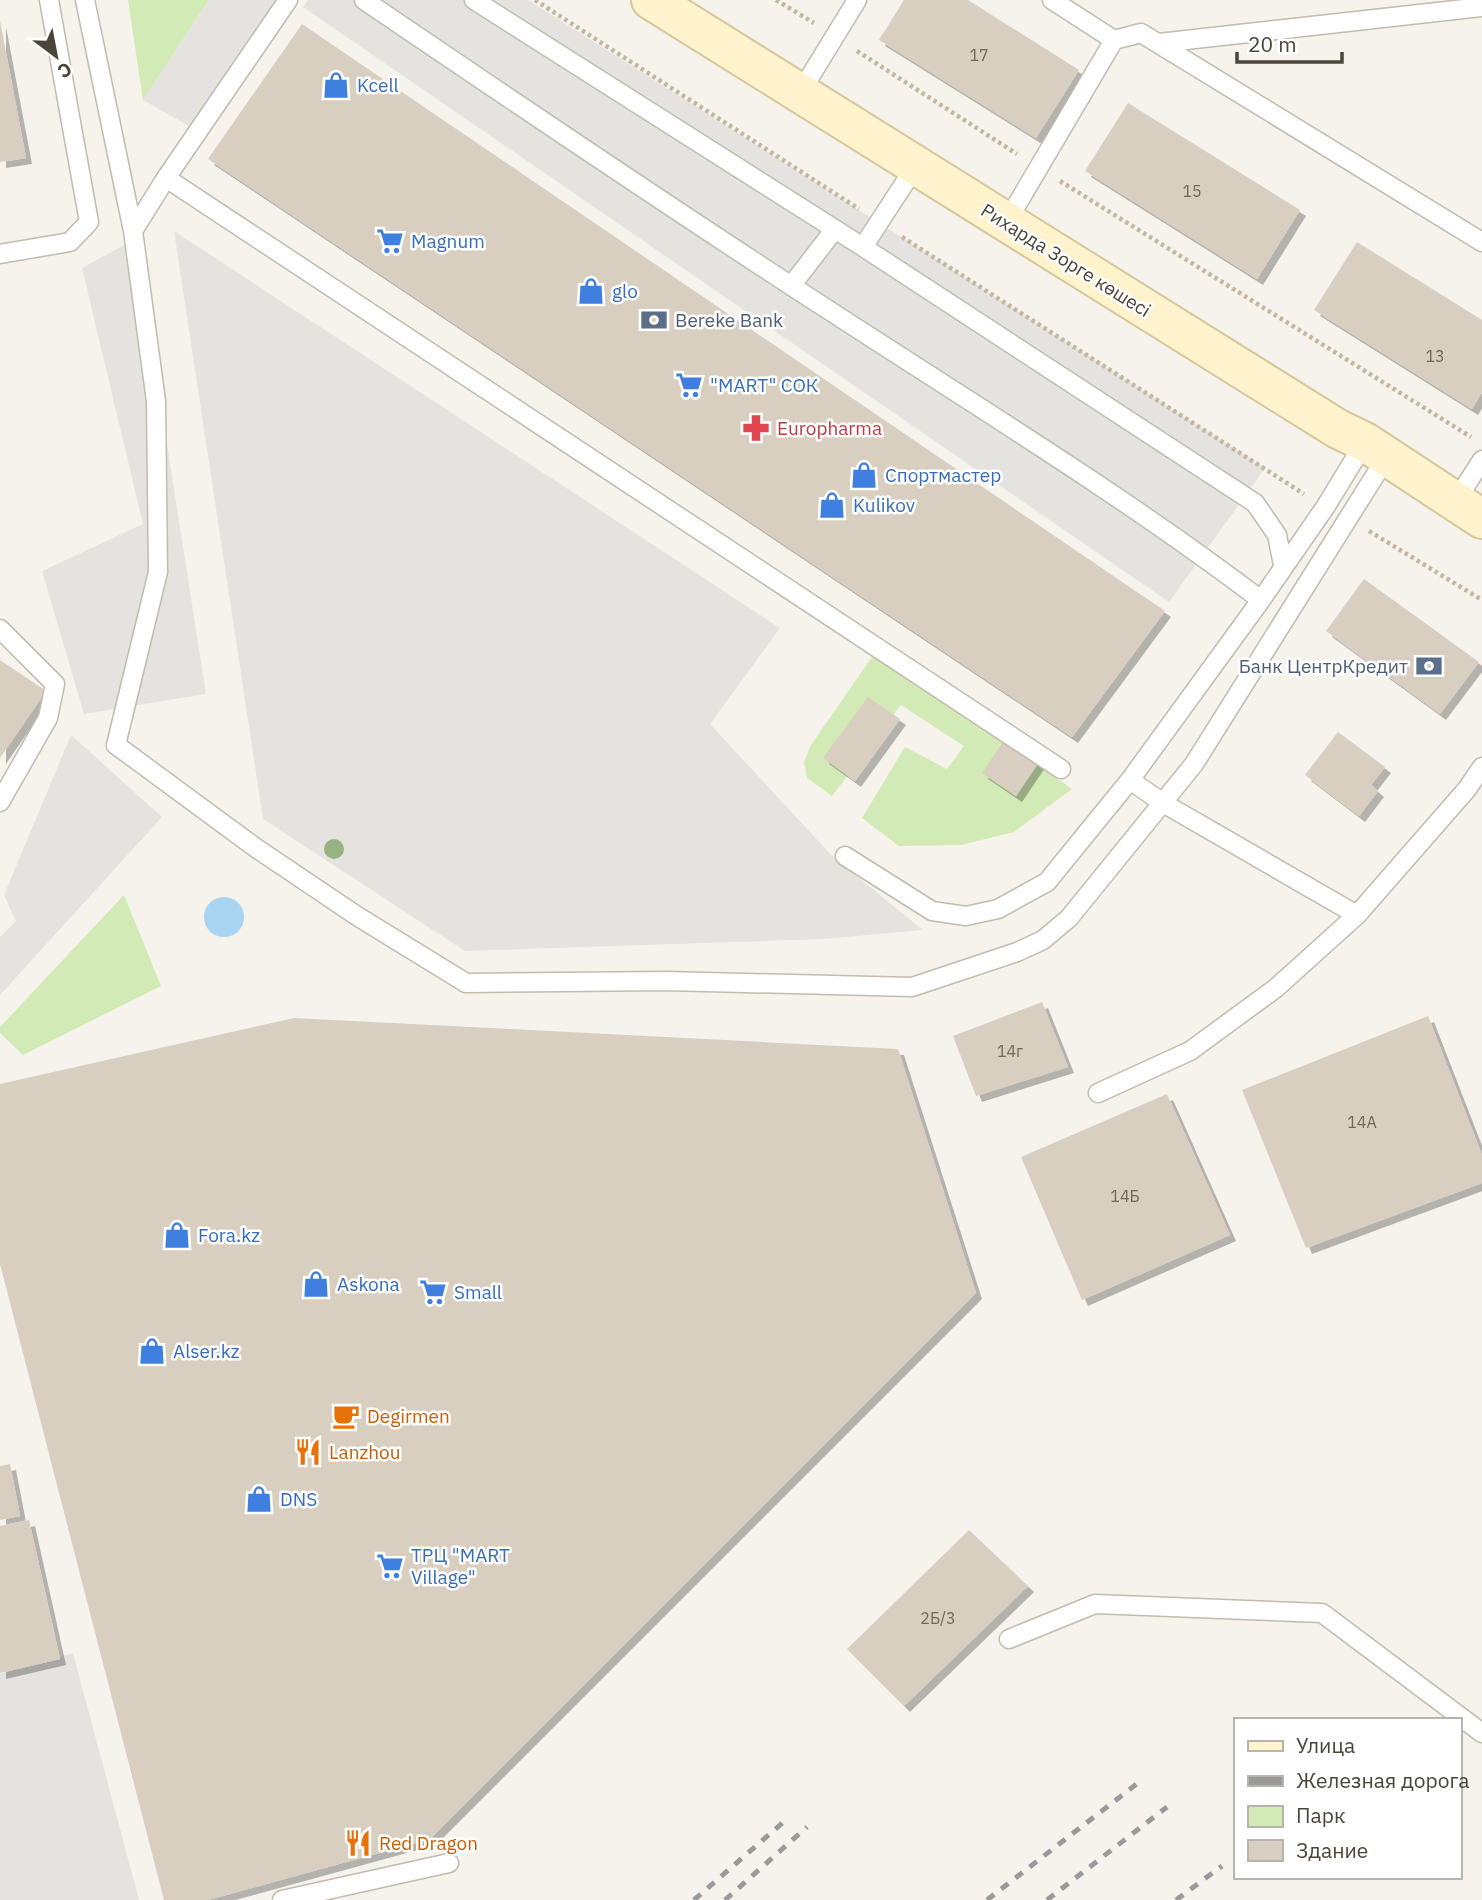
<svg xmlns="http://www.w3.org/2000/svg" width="1482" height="1900" font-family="'IBM Plex Sans',sans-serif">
<defs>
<filter id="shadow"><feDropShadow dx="6" dy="6" stdDeviation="0" flood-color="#0004"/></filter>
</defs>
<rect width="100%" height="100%" fill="#f6f3ec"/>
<path fill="#d2eab5" d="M128 0H209L143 100Z
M874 654 1072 789 1014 832 961 845 899 846 862 818 905 747 947 769 964 746 901 705 832 796 807 778 804 762 811 745Z
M124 895 161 986 23 1055 0 1033V1027Z"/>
<path fill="#e5e3e0" d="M209 0H288L198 131 143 100Z
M308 0H528L1265 468 1169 602 303 7Z
M174 231 780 628 710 724 834 858 923 930 822 939 465 951 263 819Z
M135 239 206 694 84 714 42 571 143 524 82 268Z
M71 735 162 817 0 995V937L16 921 4 895Z
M73 1653 139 1900H0V1674Z"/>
<path fill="#a9d4f2" d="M204 917a20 20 0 1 1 40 0a20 20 0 1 1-40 0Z"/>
<path fill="#d8cfc1" filter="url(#shadow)" d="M904 0H968L1079 70 1036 138 879 40Z
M0 21 26 158 0 162Z
M302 24 1165 611 1072 737 208 159Z
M1128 103 1300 210 1257 279 1085 171Z
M1357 242 1482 320V392L1472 409 1314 310Z
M1364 579 1479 662 1440 714 1326 631Z
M0 660 46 691 0 758Z
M868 697 900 719 855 781 823 758Z
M1338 732 1385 767 1371 785 1378 791 1359 816 1305 775Z
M1005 739 1039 762 1016 796 982 773Z
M1042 1002 1068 1067 976 1096 953 1036Z
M1428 1016 1482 1155V1183L1306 1248 1242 1090Z
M294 1018 898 1049 976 1293 430 1839 208 1900H164L0 1264V1084Z
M1167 1094 1230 1235 1082 1300 1021 1157Z
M10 1464 20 1516 0 1520V1466Z
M29 1520 60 1659 0 1673V1526Z
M969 1530 1028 1586 904 1706 847 1649Z"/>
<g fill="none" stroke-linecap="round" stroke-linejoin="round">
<defs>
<path id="service" d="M85 0 133 231 156 401 158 572 116 745 256 848 357 916 466 983 666 981 912 987 1017 952 1043 940 1069 918 1194 764 1386 458
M364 0C517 104 669 207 824 307 971 403 1121 494 1261 600
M474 0 863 247 1255 503 1277 535 1283 565
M1052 0 1114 40
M1159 43 1482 7
M800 93 857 0
M166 178 1061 769
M1006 223 1114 40 1141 33 1482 242
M133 231 166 178 288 0
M863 247 915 167
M0 254 70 242 89 222 49 0
M791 286 835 229
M1455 502 1482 460
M0 629 55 684 48 718 0 802
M1130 780 1163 803 1357 915
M845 856 932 911 966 916 998 909 1047 882 1130 780 1261 600 1326 506 1365 442
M1098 1093 1190 1051 1276 988 1357 915 1467 789 1482 767
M1009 1639 1095 1604 1322 1613 1482 1733
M282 1900 449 1863"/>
<path id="secondary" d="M651 0 1338 429 1365 442 1482 519"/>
</defs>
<use href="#service" stroke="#c2bbae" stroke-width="21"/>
<use href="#secondary" stroke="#d6c79b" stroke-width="42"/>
<path stroke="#c4b79f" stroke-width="4.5" stroke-dasharray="3.5 3.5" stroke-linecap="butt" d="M535 0 859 209
M776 0 814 23
M857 51 1017 154
M1060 181 1471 437
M902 237 1304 494
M1369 531 1482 600"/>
<use href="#service" stroke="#fff" stroke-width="18"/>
<use href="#secondary" stroke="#fff3cd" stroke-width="38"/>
<path stroke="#9a9a9a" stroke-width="5" stroke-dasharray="9 9" stroke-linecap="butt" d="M694 1900 787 1819
M725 1900 807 1827
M987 1900 1143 1779
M1047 1900 1167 1807
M1176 1900 1222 1866"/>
</g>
<circle fill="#97b381" cx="334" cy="849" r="10"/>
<defs>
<symbol id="shop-bare" viewBox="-9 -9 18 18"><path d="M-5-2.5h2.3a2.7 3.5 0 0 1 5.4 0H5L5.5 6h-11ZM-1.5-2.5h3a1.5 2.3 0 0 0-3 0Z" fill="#3f7fe0" stroke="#fff" stroke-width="2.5" paint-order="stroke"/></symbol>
<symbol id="supermarket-bare" viewBox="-9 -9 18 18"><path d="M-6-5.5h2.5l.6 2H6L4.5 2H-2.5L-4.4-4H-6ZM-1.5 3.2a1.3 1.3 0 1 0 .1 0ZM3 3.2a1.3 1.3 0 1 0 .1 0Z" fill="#3f7fe0" stroke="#fff" stroke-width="2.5" paint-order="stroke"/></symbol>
<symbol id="bank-bare" viewBox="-9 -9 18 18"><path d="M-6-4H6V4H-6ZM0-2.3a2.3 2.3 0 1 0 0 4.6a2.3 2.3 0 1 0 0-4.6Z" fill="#5c6f8a" stroke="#fff" stroke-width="2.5" paint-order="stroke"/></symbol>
<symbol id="pharmacy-bare" viewBox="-9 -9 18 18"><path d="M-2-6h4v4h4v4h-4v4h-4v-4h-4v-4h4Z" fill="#e0444e" stroke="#fff" stroke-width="2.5" paint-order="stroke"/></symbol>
<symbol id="cafe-bare" viewBox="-9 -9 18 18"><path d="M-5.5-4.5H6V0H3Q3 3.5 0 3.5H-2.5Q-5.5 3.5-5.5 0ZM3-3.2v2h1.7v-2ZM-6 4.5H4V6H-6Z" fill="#e8710a" stroke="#fff" stroke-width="2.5" paint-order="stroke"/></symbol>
<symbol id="restaurant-bare" viewBox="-9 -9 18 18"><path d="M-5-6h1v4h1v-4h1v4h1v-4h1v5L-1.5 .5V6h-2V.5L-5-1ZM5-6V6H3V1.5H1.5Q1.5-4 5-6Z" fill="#e8710a" stroke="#fff" stroke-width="2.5" paint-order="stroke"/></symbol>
</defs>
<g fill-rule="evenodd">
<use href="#shop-bare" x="317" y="66" width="38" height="38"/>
<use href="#supermarket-bare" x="371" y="222" width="38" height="38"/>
<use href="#shop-bare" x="572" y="272" width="38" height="38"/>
<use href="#bank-bare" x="635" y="301" width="38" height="38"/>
<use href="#supermarket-bare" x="670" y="366" width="38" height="38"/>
<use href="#pharmacy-bare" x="737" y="409" width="38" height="38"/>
<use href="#shop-bare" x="845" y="456" width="38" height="38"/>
<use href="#shop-bare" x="813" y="486" width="38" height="38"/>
<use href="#bank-bare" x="1410" y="647" width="38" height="38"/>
<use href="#shop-bare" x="158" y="1216" width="38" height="38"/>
<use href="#shop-bare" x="297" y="1265" width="38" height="38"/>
<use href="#supermarket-bare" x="414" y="1273" width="38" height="38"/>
<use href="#shop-bare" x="133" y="1332" width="38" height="38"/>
<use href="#cafe-bare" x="327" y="1397" width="38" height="38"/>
<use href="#restaurant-bare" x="289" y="1433" width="38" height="38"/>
<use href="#shop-bare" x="240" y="1480" width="38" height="38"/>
<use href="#supermarket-bare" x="371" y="1547" width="38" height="38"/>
<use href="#restaurant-bare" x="339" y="1824" width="38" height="38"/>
</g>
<g text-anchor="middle" stroke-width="5" stroke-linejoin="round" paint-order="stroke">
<g font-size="16" fill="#6e675b">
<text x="979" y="61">17</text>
<text x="1192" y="197">15</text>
<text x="1435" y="362">13</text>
<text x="1010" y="1057">14г</text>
<text x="1362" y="1128">14А</text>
<text x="1125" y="1202">14Б</text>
<text x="938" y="1624">2Б/3</text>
</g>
<g font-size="19" fill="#366cbe" stroke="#fff" text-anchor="start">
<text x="357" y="92">Kcell</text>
<text x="411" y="248">Magnum</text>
<text x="612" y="298">glo</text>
<text x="710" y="392">"MART" СОК</text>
<text x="885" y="482">Спортмастер</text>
<text x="853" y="512">Kulikov</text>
<text x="198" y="1242">Fora.kz</text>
<text x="337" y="1291">Askona</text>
<text x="454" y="1299">Small</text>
<text x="173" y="1358">Alser.kz</text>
<text x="280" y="1506">DNS</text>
<text x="411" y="1562">ТРЦ "MART<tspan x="411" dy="22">Village"</tspan></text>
</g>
<g font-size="19" fill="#4b4439" stroke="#fff">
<text transform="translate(1066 260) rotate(32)" y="7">Рихарда Зорге көшесі</text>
</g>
<g font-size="19" fill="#4e5e75" stroke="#fff" text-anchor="start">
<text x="675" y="327">Bereke Bank</text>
<text x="1408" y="673" text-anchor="end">Банк ЦентрКредит</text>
</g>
<g font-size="19" fill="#be3a42" stroke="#fff" text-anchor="start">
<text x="777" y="435">Europharma</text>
</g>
<g font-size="19" fill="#c56008" stroke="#fff" text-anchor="start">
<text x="367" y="1423">Degirmen</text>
<text x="329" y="1459">Lanzhou</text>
<text x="379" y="1850">Red Dragon</text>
</g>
</g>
<rect x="1234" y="1718" width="228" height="161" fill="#ffffff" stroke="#b7b4b0" stroke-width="2"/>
<rect x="1248" y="1741" width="35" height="10" fill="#fff3cd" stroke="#b7b4b0" stroke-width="2"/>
<text x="1296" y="1753" font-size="21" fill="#4b4439">Улица</text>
<rect x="1248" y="1776" width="35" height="10" fill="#9a9a9a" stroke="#b7b4b0" stroke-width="2"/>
<text x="1296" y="1788" font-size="21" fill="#4b4439">Железная дорога</text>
<rect x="1248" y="1806" width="35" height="21" fill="#d2eab5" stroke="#b7b4b0" stroke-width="2"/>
<text x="1296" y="1823" font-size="21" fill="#4b4439">Парк</text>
<rect x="1248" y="1840" width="35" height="21" fill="#d8cfc1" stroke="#b7b4b0" stroke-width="2"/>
<text x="1296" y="1858" font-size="21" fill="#4b4439">Здание</text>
<g transform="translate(56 56) rotate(148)" stroke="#ffffff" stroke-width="5" paint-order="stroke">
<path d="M0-5L12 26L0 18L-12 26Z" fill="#4b4439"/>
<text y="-10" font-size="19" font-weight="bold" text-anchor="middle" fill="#4b4439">С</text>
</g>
<path d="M1237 52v10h105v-10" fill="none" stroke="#4b4439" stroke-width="3.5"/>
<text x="1248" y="52" font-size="21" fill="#4b4439" stroke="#ffffff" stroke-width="5" paint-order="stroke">20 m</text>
</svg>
